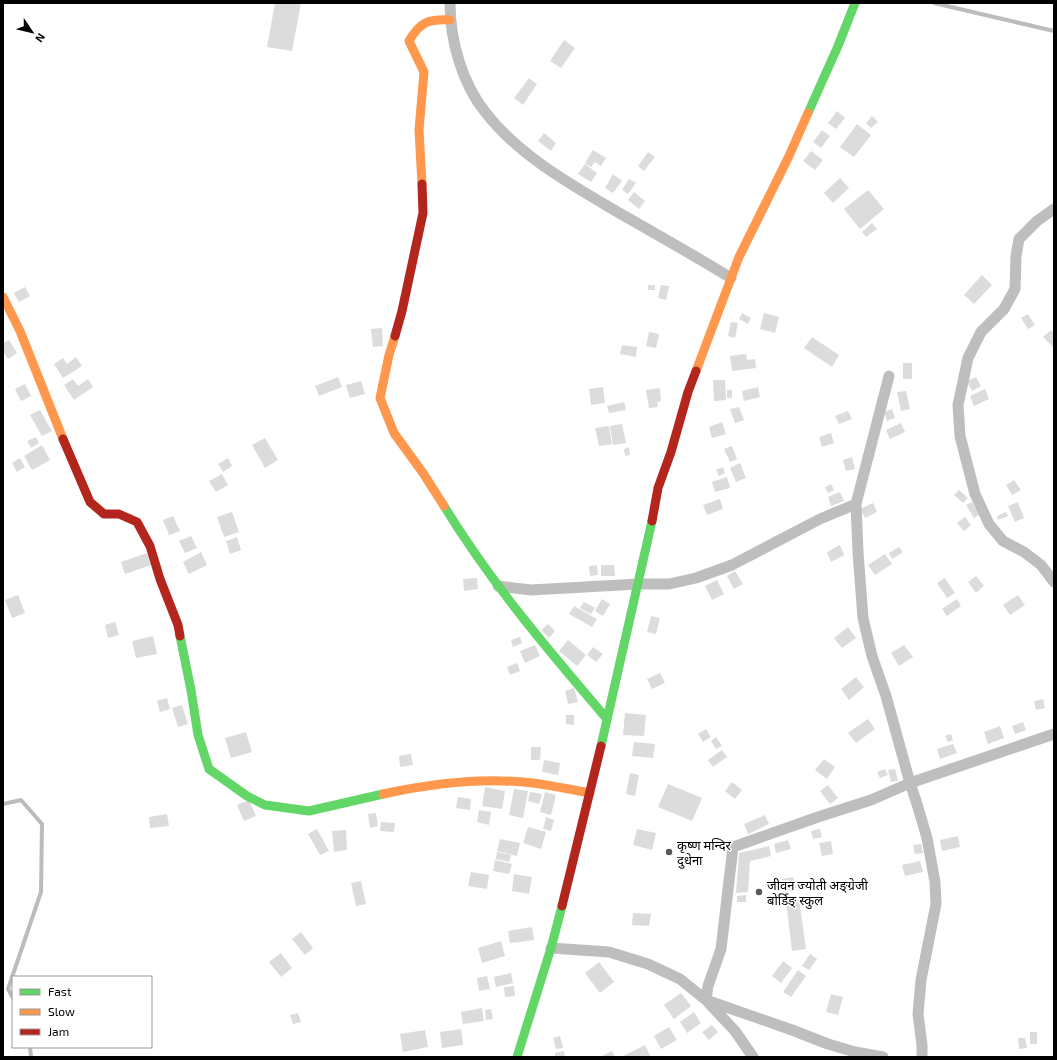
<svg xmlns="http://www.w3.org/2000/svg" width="1057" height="1060" font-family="'Exo 2','Noto Sans Devanagari',sans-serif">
<rect width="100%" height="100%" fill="#fff"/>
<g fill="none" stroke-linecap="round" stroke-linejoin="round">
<path stroke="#bcbcbc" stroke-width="4" d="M934 3 1054 31
M3 804 21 800 42 824 41 892 8 989 13 998
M30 1047 31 1057"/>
</g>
<path fill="#dcdcdc" d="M275 3H301L292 51 267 47Z
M564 40 575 48 561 68 550 61Z
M529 78 537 84 523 105 514 98Z
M837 111 845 118 836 129 828 123Z
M872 116 878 122 871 128 866 123Z
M857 124 871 135 854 157 840 147Z
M822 130 830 136 821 148 813 142Z
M544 133 556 143 551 151 538 141Z
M593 150 606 158 601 166 595 162 591 167 585 163Z
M811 151 823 160 815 170 803 161Z
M648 152 655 157 644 171 638 166Z
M585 164 597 173 591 182 578 174Z
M613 174 622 181 613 193 605 188Z
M840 178 849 188 833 203 824 193Z
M629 179 636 183 628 194 622 190Z
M868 190 884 209 860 229 844 209Z
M634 192 645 201 639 209 628 200Z
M872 223 877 229 866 237 862 232Z
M982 275 992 285 974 304 964 295Z
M648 285H655V290H648Z
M661 285 669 286 666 300 658 298Z
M25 287 30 296 19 302 14 293Z
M742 313 751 318 748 324 739 319Z
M764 313 779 317 775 333 760 329Z
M1028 314 1035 325 1028 329 1021 318Z
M731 322 738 323 735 338 728 336Z
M382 328 383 346 373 347 371 329Z
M1051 330 1054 333V348L1043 337Z
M649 332 659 334 656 348 646 346Z
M812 337 839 355 832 367 804 348Z
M9 340 17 353 8 359 3 351V343Z
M622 345 637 347 636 357 620 354Z
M746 354 747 360 755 359 756 368 732 371 730 356Z
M76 357 82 366 63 378 54 364 63 358 67 364Z
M903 363H912V379H903Z
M338 377 342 387 319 396 315 386Z
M976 377 981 386 972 391 967 381Z
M73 379 78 386 88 379 93 387 74 400 64 385Z
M713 380H725L726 400 714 401Z
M361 381 365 394 350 398 346 385Z
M25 384 31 396 21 401 15 389Z
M603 387 605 403 591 405 589 389Z
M758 387 760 397 744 401 742 391Z
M660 388 661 401 657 402 658 407 649 408 646 390Z
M985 389 989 399 974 406 970 396Z
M727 390H732V398H727Z
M906 391 910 409 901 411 897 392Z
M624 402 626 410 609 413 607 406Z
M739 407 744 420 735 423 730 409Z
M892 409 895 418 887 421 884 412Z
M40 410 52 431 42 436 30 415Z
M848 411 852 419 839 424 835 416Z
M722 422 726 434 712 438 709 427Z
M901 423 905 432 890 439 886 430Z
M622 424 626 443 613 445 610 426Z
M609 426 612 444 599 446 595 428Z
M831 433 834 443 822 447 819 437Z
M36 437 39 443 31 448 27 441Z
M265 438 278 460 265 468 252 445Z
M42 445 50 460 32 470 24 456Z
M732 446 737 459 730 462 724 449Z
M629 447 630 455 625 456 624 449Z
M852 457 855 469 846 471 843 460Z
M20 458 25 467 17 472 12 463Z
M228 458 232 466 223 472 218 464Z
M740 463 746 478 736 482 730 468Z
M723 467 725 473 719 476 716 470Z
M222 474 228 485 216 492 209 481Z
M727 477 730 488 715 492 712 482Z
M1014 480 1021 490 1012 495 1006 485Z
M831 484 834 490 828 493 825 487Z
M959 490 968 498 963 503 954 495Z
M840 492 844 501 831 506 828 497Z
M720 499 723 509 707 515 703 505Z
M972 502 979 515 974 518 966 505Z
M1018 502 1024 518 1015 522 1008 506Z
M873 503 877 512 865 518 860 509Z
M232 512 239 532 224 537 217 517Z
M1006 512 1008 516 998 520 997 516Z
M173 516 180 531 169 535 163 520Z
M965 517 971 525 964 531 957 523Z
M191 536 197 548 185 553 179 541Z
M237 537 241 550 230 554 226 541Z
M840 545 844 555 831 562 827 552Z
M899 547 903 552 892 559 889 553Z
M201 552 207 565 189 574 183 562Z
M147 553 151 565 125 574 121 562Z
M885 554 892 564 875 575 868 565Z
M597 565 598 575 590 576 589 566Z
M601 565H614L615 576H601Z
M735 571 743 584 734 589 727 576Z
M976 576 984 586 976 593 968 582Z
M477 578 478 589 464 591 463 579Z
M945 578 955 593 947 598 937 583Z
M717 580 724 594 712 600 705 586Z
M18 595 25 613 12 618 5 600Z
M1018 595 1025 605 1010 615 1003 605Z
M602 599 610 604 603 616 595 611Z
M957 599 961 606 947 616 942 609Z
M584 602 595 608 591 614 580 608Z
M574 606 597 619 592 627 569 614Z
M651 616 660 618 656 634 647 632Z
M115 622 119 635 108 638 105 625Z
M548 624 555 631 549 638 541 630Z
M848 627 856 638 842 648 834 638Z
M153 636 157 654 136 658 132 641Z
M520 637 522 643 513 647 511 640Z
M568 640 586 655 577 666 559 651Z
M535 645 540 656 525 663 520 651Z
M904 645 913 657 899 666 891 653Z
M593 647 603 654 596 662 587 655Z
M517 663 520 671 510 675 507 667Z
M660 673 665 683 652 689 647 679Z
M856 677 864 687 849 700 841 689Z
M574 688 578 702 568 704 565 691Z
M167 698 170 709 160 712 157 701Z
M1043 699 1045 708 1036 710 1034 701Z
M182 705 188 724 178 727 172 708Z
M625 713 646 715 644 736 623 735Z
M566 715H574V725L566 724Z
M868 719 875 729 856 743 848 733Z
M1023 722 1026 730 1015 734 1012 726Z
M1000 726 1004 738 988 744 984 732Z
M706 729 711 737 703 742 698 734Z
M246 732 252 752 231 758 225 738Z
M951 734 953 740 948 742 945 736Z
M716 737 722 746 716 749 711 741Z
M634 742 655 744 653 758 632 756Z
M953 744 957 753 940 759 937 749Z
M531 747H541L540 760H531Z
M722 750 727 757 713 767 708 760Z
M411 754 413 765 400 767 399 756Z
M824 759 835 767 827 779 815 770Z
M544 760 560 763 558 775 542 772Z
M885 769 888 775 880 778 877 772Z
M895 769 898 781 891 782 888 770Z
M630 773 639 775 635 796 626 794Z
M732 782 742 790 735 799 725 791Z
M668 784 702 798 692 821 658 807Z
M828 785 838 798 830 804 820 791Z
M485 787 505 791 502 809 482 806Z
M514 789 528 791 523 818 509 815Z
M530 792 542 794 539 804 528 801Z
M545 792 556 795 551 815 540 812Z
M458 797 471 799 470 810 456 808Z
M249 800 256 816 244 821 237 805Z
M479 810 491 812 489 825 477 822Z
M376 813 378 826 370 828 368 814Z
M167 814 169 826 150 828 149 817Z
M765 815 769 824 748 834 744 824Z
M546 817 554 820 551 831 543 829Z
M381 822 395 823 394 832 380 831Z
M528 827 546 832 541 849 523 843Z
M317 829 329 851 320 855 308 834Z
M637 829 656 833 652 850 633 845Z
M820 829 822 837 813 839 811 831Z
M346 830 347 850 334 852 332 831Z
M958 836 960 847 942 851 940 840Z
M500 839 520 843 517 856 497 851Z
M788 840 791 849 776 853 774 844Z
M831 841 833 854 822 856 819 843Z
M921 844 923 853 915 854 913 845Z
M769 846 771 856 750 861 748 892 736 893 739 853Z
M497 852 511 855 509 862 496 859Z
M495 860 512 864 509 874 493 871Z
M920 861 923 872 905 876 902 865Z
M471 872 489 875 487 889 468 886Z
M514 874 532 877 529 894 512 891Z
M793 877 796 888 785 891 782 879Z
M361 881 366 904 356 906 351 883Z
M746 895V902H737V896Z
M799 899 806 949 792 951 786 901Z
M633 913 651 914 649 926 632 925Z
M532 927 534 940 510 943 508 931Z
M301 932 313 948 305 955 292 939Z
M501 941 505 956 482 963 478 948Z
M281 953 292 968 281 977 269 962Z
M810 954 817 959 809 970 802 966Z
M783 961 792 968 781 983 772 976Z
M599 962 614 982 600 993 585 973Z
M798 970 806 976 791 997 783 992Z
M511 973 513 983 496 987 494 977Z
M487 976 490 989 479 991 477 978Z
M514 986 515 996 505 997 504 987Z
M681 993 691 1006 674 1019 664 1005Z
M831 994 843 997 838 1015 826 1012Z
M482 1008 484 1021 463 1024 461 1012Z
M491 1009 493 1019 486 1020 485 1010Z
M694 1012 701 1023 687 1033 680 1022Z
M298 1013 301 1022 293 1024 290 1015Z
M712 1025 718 1032 709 1040 702 1032Z
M669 1027 677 1040 661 1049 654 1036Z
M461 1029 463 1045 442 1048 440 1032Z
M425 1030 428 1047 403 1052 400 1034Z
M1030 1032H1037V1044H1030Z
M560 1036 563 1048 556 1049 553 1038Z
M1018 1038H1025L1027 1048 1019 1049Z
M645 1045 651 1057H621Z
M564 1051 565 1057H555V1053Z
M612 1051 615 1057H602V1056Z"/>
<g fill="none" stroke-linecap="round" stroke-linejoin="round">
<path stroke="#bebebe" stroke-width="11" d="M450 3C450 40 462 84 486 113 519 156 575 187 621 214 658 235 695 256 731 278
M1054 209 1037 221 1019 239 1016 256 1015 289 1004 309 981 332 968 358 958 405 960 436 975 494 989 524 1003 541 1024 552 1041 565 1054 582
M889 376 856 504 858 552 863 618 872 656 886 696 910 783 917 804 927 838 935 882 936 904 921 980 918 1014 922 1045V1057
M498 586 531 590 638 584H669L696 578 732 565 820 519 856 504
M551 948 609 952 648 964 680 979 706 1000 735 1031 753 1057
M883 1057 855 1052 828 1044 792 1030 706 1000 708 986 721 949 733 847 818 817 871 800 910 783 1054 734"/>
<path stroke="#63d668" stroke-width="9" d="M808 113 838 46 855 3
M444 506C491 583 549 651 607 719
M180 636 191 690 198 735 209 769 247 796 265 805 309 811 383 794
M601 746 652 521
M517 1057 551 948 562 906"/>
<path stroke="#ff974d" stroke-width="9" d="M422 184 419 130 424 72 409 41C420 22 428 19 450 20
M3 297 20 331 63 439
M395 336 389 355 380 398 394 433 423 473 444 506
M696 371 739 257 789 156 808 113
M383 794C429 784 477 778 523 782 546 784 568 789 590 793"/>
<path stroke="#b3261e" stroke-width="9" d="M395 336 402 311 423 213 422 184
M63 439 90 502 104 514H119L137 522 150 546 160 579 178 625 180 636
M652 521 658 488 671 452 688 392 696 371
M562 906 601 746"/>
</g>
<g fill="#595959" stroke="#fff" stroke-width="1.5">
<circle cx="669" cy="852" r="4"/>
<circle cx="759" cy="892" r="4"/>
</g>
<g text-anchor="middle" stroke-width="3" stroke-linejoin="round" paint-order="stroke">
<g font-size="13" fill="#000" stroke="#fff" text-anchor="start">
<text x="677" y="850">कृष्ण मन्दिर<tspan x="677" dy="15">दुधेना</tspan></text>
<text x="767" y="890">जीवन ज्योती अङ्ग्रेजी<tspan x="767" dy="15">बोर्डिङ् स्कुल</tspan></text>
</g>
</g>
<rect width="1057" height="1060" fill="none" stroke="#000000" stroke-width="8"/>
<rect x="12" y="976" width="140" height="72" fill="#ffffff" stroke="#999999"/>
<rect x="20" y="989" width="20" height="6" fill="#63d668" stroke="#999999"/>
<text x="48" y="996" font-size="12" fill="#000000">Fast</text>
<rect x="20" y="1009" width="20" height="6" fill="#ff974d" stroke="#999999"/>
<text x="48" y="1016" font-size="12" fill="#000000">Slow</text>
<rect x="20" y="1029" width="20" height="6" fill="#b3261e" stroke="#999999"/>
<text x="48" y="1036" font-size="12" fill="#000000">Jam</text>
<g transform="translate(32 32) rotate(125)" stroke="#ffffff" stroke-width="3" paint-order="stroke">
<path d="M0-3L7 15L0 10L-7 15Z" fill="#000000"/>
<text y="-6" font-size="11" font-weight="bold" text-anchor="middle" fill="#000000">N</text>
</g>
</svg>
